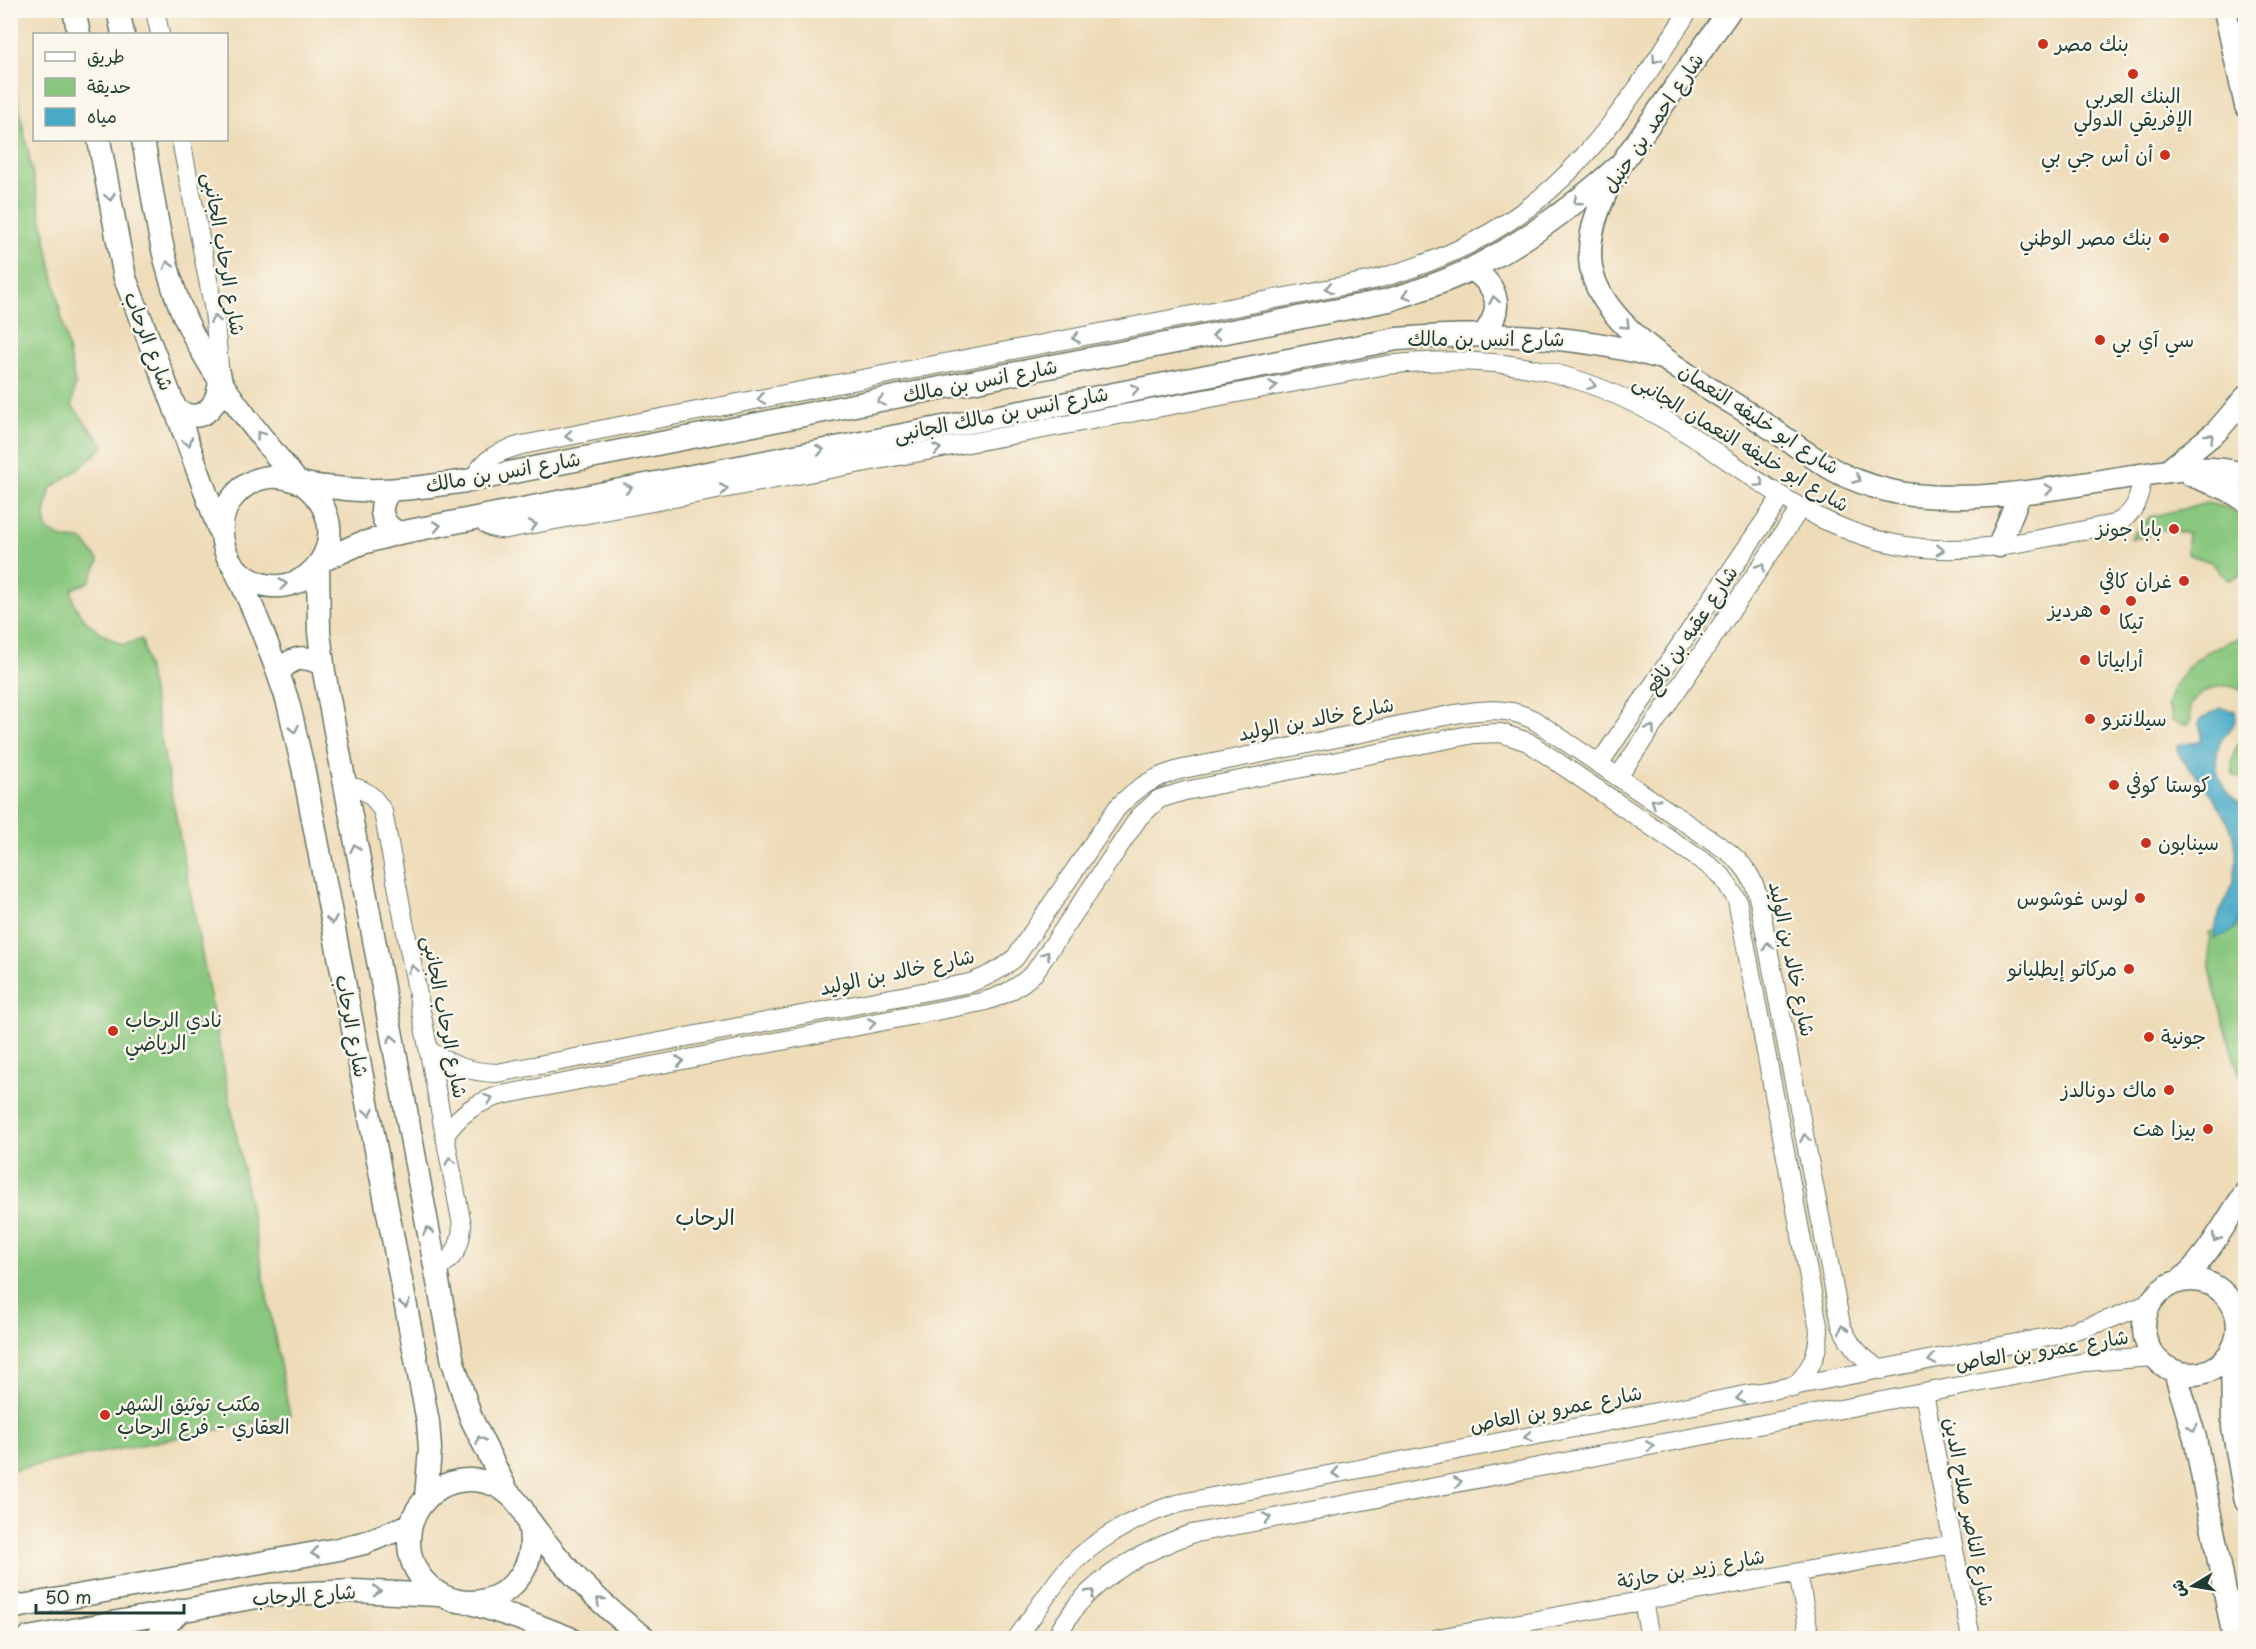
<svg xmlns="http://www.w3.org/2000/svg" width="2256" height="1649" font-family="'Playpen Sans','Playpen Sans Arabic',sans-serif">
<rect width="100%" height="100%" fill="#fbf7ec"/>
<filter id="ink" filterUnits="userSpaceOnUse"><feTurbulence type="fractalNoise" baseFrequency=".0167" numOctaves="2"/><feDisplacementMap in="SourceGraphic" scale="12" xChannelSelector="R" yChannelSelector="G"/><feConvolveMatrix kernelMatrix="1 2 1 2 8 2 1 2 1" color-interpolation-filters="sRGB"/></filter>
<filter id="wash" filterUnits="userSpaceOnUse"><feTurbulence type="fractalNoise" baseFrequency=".008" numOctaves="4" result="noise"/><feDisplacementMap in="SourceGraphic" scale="24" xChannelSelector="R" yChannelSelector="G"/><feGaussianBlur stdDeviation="1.35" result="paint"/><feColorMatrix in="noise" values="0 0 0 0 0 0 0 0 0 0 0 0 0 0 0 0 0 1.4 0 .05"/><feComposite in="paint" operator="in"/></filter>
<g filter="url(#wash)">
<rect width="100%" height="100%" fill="#eedcb9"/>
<path fill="#89c77e" stroke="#548259" stroke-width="1.5" d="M10 62 75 383 72 406 104 446 83 466 50 489 45 515 47 530 64 539 83 540 99 561 89 582 72 589C72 618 99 633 123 645L142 639 290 1416 11 1470Z
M2207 503 2228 508 2245 515V573L2228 580 2211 562 2187 554 2188 533 2149 528 2148 538H2130L2150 517Z
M2245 636V694C2229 678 2204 688 2190 704L2191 721 2189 724H2181L2171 720V712L2167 706C2177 666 2208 647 2245 636Z
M2245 732V779L2234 776C2227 760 2237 745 2245 732Z
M2245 902V1085L2235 1062 2214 988 2210 969 2209 932C2232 926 2238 925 2245 902Z"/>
<path fill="#49aac8" stroke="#34747e" stroke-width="1.5" d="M2221 708 2235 711C2239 726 2226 731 2220 743 2214 758 2215 775 2225 788 2232 797 2234 802 2245 805 2246 832 2252 914 2232 931 2227 935 2220 936 2214 938 2216 914 2226 902 2233 881 2248 830 2210 794 2181 758L2177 749 2179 745 2201 741 2202 734 2199 724 2202 718Z"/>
</g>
<g filter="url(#ink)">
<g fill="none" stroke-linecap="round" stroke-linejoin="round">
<defs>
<path id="minor" d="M155 10 160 34
M181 140 214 311 220 377
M473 480C483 458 500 451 522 445L1373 280C1453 259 1527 220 1582 158 1623 113 1656 61 1689 10
M480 517C486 528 495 530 507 529L1387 365C1506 352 1592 371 1693 437 1757 479 1817 529 1895 544 1969 559 2042 538 2114 524 2137 514 2139 497 2143 475
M1599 764 1781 497
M1618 777 1800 509
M344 786C363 787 374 795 383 812L462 1225C461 1247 454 1259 435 1270
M429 1050C451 1066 470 1072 497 1073L970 983C987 977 1001 970 1015 958L1117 808C1137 787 1155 776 1183 769L1455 714C1483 710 1507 706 1534 720L1723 848C1743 862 1754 877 1759 901L1841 1325C1850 1346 1862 1359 1882 1370
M445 1135C460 1114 476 1102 502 1095L982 1002C1003 996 1018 988 1034 973L1139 817 1159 799 1185 791 1474 734 1501 733 1528 742 1711 867 1722 876 1737 900 1819 1330C1818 1354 1811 1370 1793 1388
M1924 1393 1971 1638
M1798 1573 1810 1638
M1643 1601 1650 1638
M1017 1638C1032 1617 1046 1595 1063 1574 1089 1542 1137 1516 1176 1504L2059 1335 2105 1321 2150 1303
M1055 1638C1062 1627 1070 1615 1078 1604 1108 1570 1149 1549 1191 1534L2085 1362 2154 1357
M1438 1638 1953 1544"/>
<path id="tertiary" d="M74 10 79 34
M118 10 123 34
M1730 10 1621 164C1602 196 1581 240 1594 279 1615 338 1702 383 1753 416 1779 433 1804 453 1832 469 1855 482 1887 492 1913 495 2009 505 2102 476 2197 468L2224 470 2246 474
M2225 10 2246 106
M99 140 125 278 180 421 220 532
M143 140C153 193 159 250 178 301 203 367 252 426 296 480
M1472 269C1499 287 1504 310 1483 335
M175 409C204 428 219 404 220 377
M2170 469 2217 431 2246 397
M2191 475 2227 489 2246 501
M302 483C366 532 305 612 248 578 236 571 227 559 224 546 219 528 222 509 235 495 244 485 256 478 270 477 282 476 291 479 301 483 315 487 332 487 346 489 388 493 432 486 473 480L1389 300C1417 291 1445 282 1471 269 1526 242 1576 204 1621 164
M391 490C377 505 379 524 399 533
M1999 546 2020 493
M321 561 359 544 399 533 1397 339C1487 331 1578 334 1665 359
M318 565 319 632 324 672 453 1362 471 1418 507 1491
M235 569C255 611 272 654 287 699 293 721 297 744 303 767L428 1422 430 1449 426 1498
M278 673C291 657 305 654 323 665
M2144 1327a47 47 0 1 1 94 0a47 47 0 1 1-94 0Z
M2181 1280C2209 1256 2225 1222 2246 1192
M2232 1351 2233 1427 2246 1501
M2175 1372 2195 1438 2234 1638
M409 1541a61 61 0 1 1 122 0a61 61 0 1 1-122 0Z
M529 1520C561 1565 600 1605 645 1638
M474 1604 518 1618 569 1638
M10 1608 339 1549 364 1543 410 1525
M28 1638 268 1595 354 1591 439 1595
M158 1638 163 1628 181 1610"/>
</defs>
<use href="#minor" stroke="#677563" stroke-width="20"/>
<use href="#tertiary" stroke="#677563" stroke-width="25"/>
<use href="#minor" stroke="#fff" stroke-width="18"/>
<use href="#tertiary" stroke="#fff" stroke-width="22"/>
</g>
<defs><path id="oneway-chevron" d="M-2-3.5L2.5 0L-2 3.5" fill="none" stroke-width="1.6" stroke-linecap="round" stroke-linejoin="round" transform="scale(1.5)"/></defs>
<g stroke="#8f9e9a">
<use href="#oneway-chevron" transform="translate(1656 59) rotate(125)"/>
<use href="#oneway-chevron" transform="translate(110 197) rotate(79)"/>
<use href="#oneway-chevron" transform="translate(1577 201) rotate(142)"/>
<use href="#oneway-chevron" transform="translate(168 265) rotate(-106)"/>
<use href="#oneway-chevron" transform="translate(1329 288) rotate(169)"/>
<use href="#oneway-chevron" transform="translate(1407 295) rotate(163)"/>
<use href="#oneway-chevron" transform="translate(1494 300) rotate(-100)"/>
<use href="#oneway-chevron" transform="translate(215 319) rotate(-99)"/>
<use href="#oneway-chevron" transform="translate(1626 325) rotate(44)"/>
<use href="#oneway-chevron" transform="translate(1216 335) rotate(169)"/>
<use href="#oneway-chevron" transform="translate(1076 338) rotate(169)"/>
<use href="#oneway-chevron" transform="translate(1592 385) rotate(20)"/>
<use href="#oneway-chevron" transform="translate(1273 386) rotate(-10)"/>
<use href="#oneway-chevron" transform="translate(1135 389) rotate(-11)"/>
<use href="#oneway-chevron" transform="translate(761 399) rotate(169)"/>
<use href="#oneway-chevron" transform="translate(881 401) rotate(169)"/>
<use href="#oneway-chevron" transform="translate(260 435) rotate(-127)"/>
<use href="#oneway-chevron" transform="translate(569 436) rotate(169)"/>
<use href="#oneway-chevron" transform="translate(2210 437) rotate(-42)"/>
<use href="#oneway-chevron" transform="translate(188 442) rotate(70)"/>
<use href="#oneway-chevron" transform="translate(937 449) rotate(-11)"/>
<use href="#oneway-chevron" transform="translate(820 450) rotate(-11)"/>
<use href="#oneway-chevron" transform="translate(1857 479) rotate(22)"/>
<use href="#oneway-chevron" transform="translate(1760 483) rotate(34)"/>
<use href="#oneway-chevron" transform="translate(628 488) rotate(-11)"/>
<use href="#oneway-chevron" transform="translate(724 489) rotate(-11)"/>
<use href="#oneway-chevron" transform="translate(2049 489) rotate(-7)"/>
<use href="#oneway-chevron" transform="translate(533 525) rotate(-10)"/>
<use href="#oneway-chevron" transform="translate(437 526) rotate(-11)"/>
<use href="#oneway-chevron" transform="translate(1940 550) rotate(3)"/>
<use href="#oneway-chevron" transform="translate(1761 567) rotate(-56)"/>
<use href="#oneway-chevron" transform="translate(283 584) rotate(-7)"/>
<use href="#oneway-chevron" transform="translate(294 729) rotate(77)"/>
<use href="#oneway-chevron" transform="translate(1651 729) rotate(-56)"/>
<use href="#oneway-chevron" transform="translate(1655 802) rotate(-146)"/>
<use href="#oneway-chevron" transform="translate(355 848) rotate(-101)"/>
<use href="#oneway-chevron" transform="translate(332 920) rotate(79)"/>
<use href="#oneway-chevron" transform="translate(1768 946) rotate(-101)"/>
<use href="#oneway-chevron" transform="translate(1046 955) rotate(-56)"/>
<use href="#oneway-chevron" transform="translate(413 969) rotate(-101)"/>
<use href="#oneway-chevron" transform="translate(872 1023) rotate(-11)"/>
<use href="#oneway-chevron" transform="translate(392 1039) rotate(-101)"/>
<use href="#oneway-chevron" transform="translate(680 1061) rotate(-11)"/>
<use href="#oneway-chevron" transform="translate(489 1099) rotate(-20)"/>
<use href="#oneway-chevron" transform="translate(369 1112) rotate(79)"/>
<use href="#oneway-chevron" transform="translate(1805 1138) rotate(-101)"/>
<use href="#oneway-chevron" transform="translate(450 1161) rotate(-101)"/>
<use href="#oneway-chevron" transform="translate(428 1231) rotate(-101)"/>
<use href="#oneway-chevron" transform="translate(2216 1238) rotate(121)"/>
<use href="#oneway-chevron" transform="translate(405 1304) rotate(79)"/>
<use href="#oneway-chevron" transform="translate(1843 1329) rotate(-110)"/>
<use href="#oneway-chevron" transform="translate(1932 1360) rotate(169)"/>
<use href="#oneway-chevron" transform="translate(1740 1398) rotate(170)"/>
<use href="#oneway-chevron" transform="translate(2193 1428) rotate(76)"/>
<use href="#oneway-chevron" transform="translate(1528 1437) rotate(170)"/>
<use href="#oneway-chevron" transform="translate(480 1440) rotate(-115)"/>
<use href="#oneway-chevron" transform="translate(1650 1446) rotate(-11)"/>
<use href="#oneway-chevron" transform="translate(1336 1473) rotate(170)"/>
<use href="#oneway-chevron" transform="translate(1458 1482) rotate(-11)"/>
<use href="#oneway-chevron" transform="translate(1267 1518) rotate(-11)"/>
<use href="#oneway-chevron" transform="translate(315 1553) rotate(170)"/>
<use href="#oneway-chevron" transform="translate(377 1591) rotate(1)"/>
<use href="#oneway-chevron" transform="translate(1091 1593) rotate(-44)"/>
<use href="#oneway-chevron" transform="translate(600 1601) rotate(-137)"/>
</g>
</g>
<g fill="#c8321e" stroke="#fbf7ec" stroke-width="2">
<circle cx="2043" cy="44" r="6"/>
<circle cx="2133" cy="74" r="6"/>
<circle cx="2165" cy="155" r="6"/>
<circle cx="2164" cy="238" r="6"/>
<circle cx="2100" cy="340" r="6"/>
<circle cx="2174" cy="529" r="6"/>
<circle cx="2184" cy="581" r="6"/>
<circle cx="2131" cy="601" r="6"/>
<circle cx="2105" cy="610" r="6"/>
<circle cx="2085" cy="660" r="6"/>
<circle cx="2090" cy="719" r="6"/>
<circle cx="2114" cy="785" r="6"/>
<circle cx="2146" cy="843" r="6"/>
<circle cx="2140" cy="898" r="6"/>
<circle cx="2129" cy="969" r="6"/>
<circle cx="113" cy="1031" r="6"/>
<circle cx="2149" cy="1037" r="6"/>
<circle cx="2169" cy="1090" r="6"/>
<circle cx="2208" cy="1129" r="6"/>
<circle cx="105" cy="1415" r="6"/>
</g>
<g text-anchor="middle" stroke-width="5" stroke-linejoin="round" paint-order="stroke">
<g font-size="20" fill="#1f3d34" stroke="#fbf7ec" text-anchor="start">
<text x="2055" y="51">بنك مصر</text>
<text x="2133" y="103" text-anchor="middle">البنك العربي<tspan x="2133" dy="23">الإفريقي الدولي</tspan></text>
<text x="2153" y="162" text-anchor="end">أن أس جي بي</text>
<text x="2152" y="245" text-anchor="end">بنك مصر الوطني</text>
<text x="2112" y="347">سي آي بي</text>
<text x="2162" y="536" text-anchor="end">بابا جونز</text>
<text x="2172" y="588" text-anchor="end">غران كافي</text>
<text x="2093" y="617" text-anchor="end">هرديز</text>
<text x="2131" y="629" text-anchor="middle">تيكا</text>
<text x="2097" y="667">أرابياتا</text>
<text x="2102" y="726">سيلانترو</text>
<text x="2126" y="792">كوستا كوفي</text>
<text x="2158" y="850">سينابون</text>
<text x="2128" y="905" text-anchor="end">لوس غوشوس</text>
<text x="2117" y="976" text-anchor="end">مركاتو إيطليانو</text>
<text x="125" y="1027">نادي الرحاب<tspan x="125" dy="23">الرياضي</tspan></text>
<text x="2161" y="1044">جونية</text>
<text x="2157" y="1097" text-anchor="end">ماك دونالدز</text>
<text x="2196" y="1136" text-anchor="end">بيزا هت</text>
<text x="117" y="1411">مكتب توثيق الشهر<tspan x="117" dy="23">العقاري - فرع الرحاب</tspan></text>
</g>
<g font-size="20" fill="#1f3d34" stroke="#fbf7ec">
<text transform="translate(1653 123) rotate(-56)" y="7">شارع احمد بن حنبل</text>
<text transform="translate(224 254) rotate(80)" y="7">شارع الرحاب الجانبى</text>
<text x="1486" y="346">شارع انس بن مالك</text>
<text transform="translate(149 341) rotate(69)" y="7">شارع الرحاب</text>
<text transform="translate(980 381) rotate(-11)" y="7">شارع انس بن مالك</text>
<text transform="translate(1001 414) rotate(-11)" y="7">شارع انس بن مالك الجانبى</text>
<text transform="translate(1759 419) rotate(33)" y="7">شارع ابو خليفه النعمان</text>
<text transform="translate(1741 443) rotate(31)" y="7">شارع ابو خليفه النعمان الجانبى</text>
<text transform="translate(503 472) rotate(-10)" y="7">شارع انس بن مالك</text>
<text transform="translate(1691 630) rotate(-56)" y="7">شارع عقبه بن نافع</text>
<text transform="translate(1316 719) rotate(-11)" y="7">شارع خالد بن الوليد</text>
<text transform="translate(1792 959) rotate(78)" y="7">شارع خالد بن الوليد</text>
<text transform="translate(897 972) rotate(-12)" y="7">شارع خالد بن الوليد</text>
<text transform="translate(445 1017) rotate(79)" y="7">شارع الرحاب الجانبى</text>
<text transform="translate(352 1026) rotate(79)" y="7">شارع الرحاب</text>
<text transform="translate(2042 1350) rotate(-9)" y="7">شارع عمرو بن العاص</text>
<text transform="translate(1556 1409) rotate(-11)" y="7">شارع عمرو بن العاص</text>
<text transform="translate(1969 1512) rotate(79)" y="7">شارع الناصر صلاح الدين</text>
<text transform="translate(1691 1569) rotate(-10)" y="7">شارع زيد بن حارثة</text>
<text transform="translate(304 1595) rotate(-4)" y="7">شارع الرحاب</text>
</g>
<g font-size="22" fill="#1f3d34" stroke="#fbf7ec">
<text x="705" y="1225">الرحاب</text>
</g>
</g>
<rect width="2256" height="1649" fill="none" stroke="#fbf7ec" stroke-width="36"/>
<rect x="33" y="33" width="195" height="108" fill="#fbf7ec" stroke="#a3ada2" stroke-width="1.5"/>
<rect x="45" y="52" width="30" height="9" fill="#ffffff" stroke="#a3ada2" stroke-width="1.5"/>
<text x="87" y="63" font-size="18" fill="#1f3d34">طريق</text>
<rect x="45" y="78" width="30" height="18" fill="#89c77e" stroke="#a3ada2" stroke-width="1.5"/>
<text x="87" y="93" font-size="18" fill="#1f3d34">حديقة</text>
<rect x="45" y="108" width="30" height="18" fill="#49aac8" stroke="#a3ada2" stroke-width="1.5"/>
<text x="87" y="123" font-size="18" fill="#1f3d34">مياه</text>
<g transform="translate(2193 1586) rotate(259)" stroke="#fbf7ec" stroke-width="4.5" paint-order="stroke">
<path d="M0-4.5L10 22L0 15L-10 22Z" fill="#1f3d34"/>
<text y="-9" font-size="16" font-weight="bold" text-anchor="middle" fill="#1f3d34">ش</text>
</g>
<path d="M36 1604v9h148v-9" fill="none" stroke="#1f3d34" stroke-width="3"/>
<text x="45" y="1604" font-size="18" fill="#1f3d34" stroke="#fbf7ec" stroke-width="4.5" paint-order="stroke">50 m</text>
</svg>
